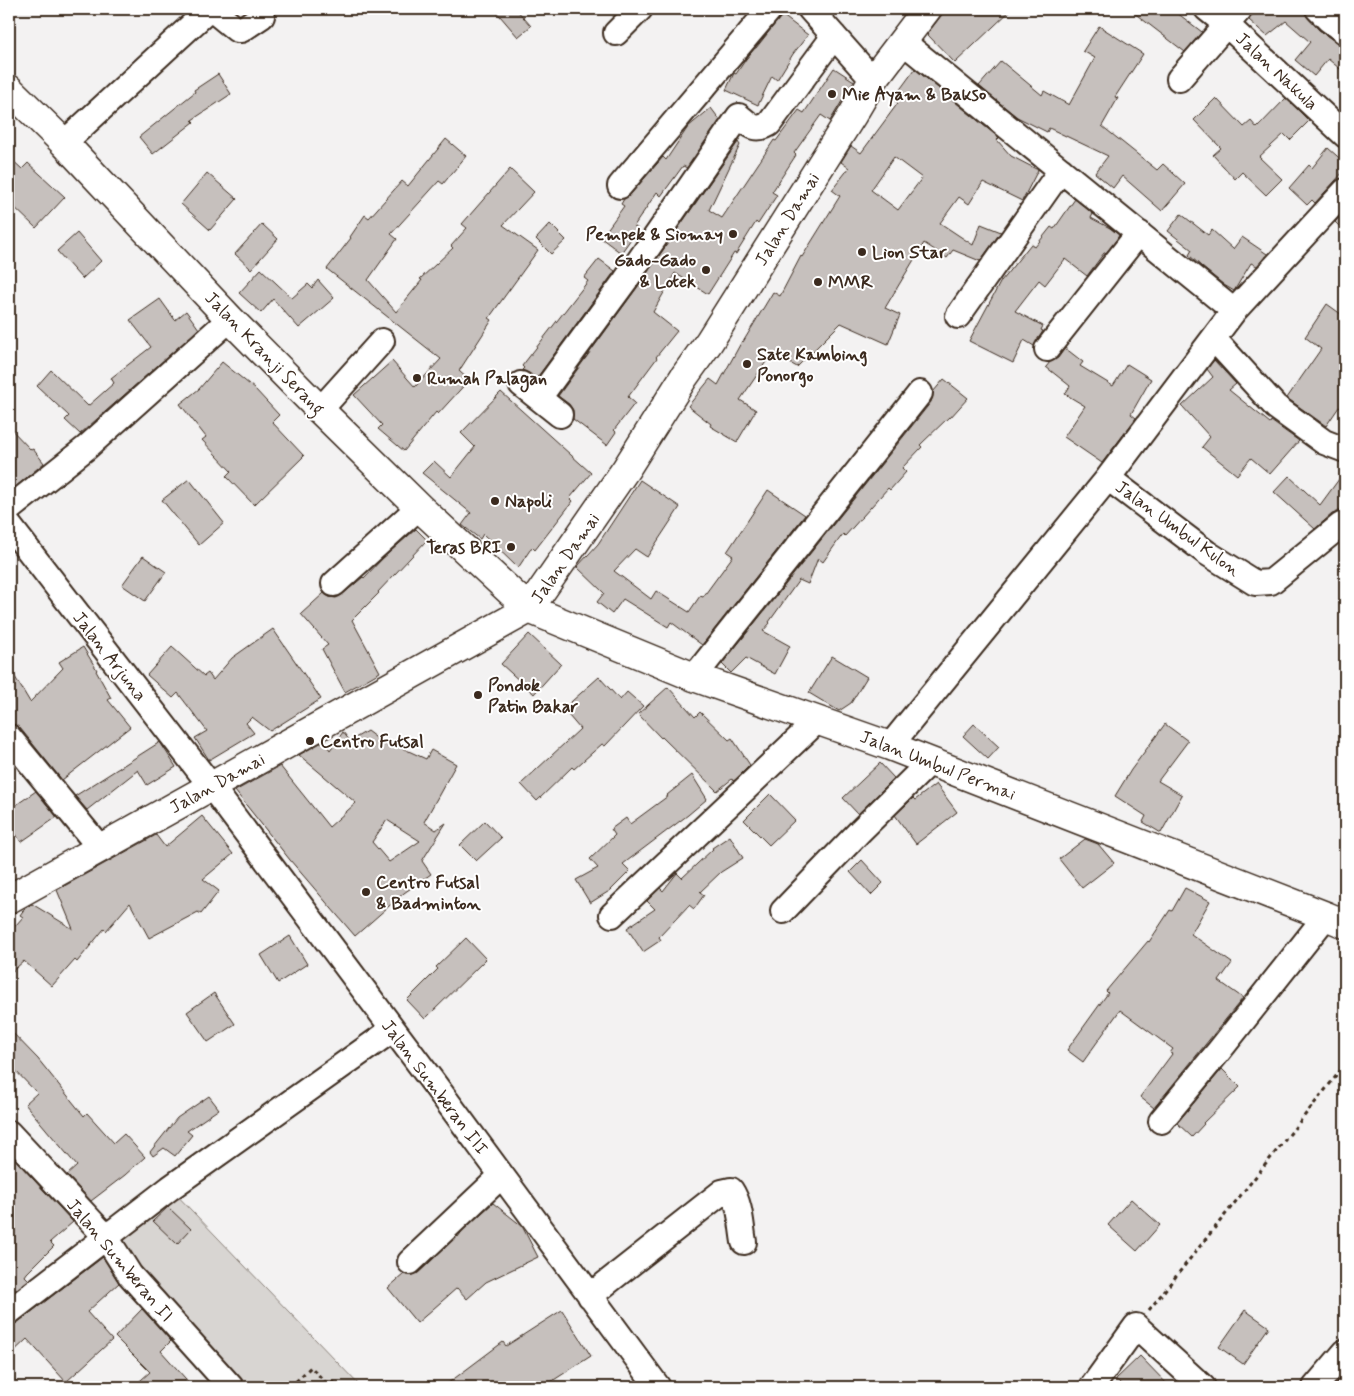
<svg xmlns="http://www.w3.org/2000/svg" width="1354" height="1396" font-family="Mynerve,sans-serif">
<rect width="100%" height="100%" fill="#f3f2f2"/>
<filter id="ink" filterUnits="userSpaceOnUse"><feTurbulence type="fractalNoise" baseFrequency=".02" numOctaves="2"/><feDisplacementMap in="SourceGraphic" scale="10" xChannelSelector="R" yChannelSelector="G"/><feConvolveMatrix kernelMatrix="1 2 1 2 8 2 1 2 1" color-interpolation-filters="sRGB"/></filter>
<g filter="url(#ink)">
<path fill="#d8d5d2" stroke="#8a8078" d="M170 1188 361 1387H236L106 1237Z"/>
<path fill="#c6c0bd" stroke="#3b2a1e" fill-rule="evenodd" d="M494 9H516L531 26 518 37Z
M948 9H1012L955 63 927 34 941 16Z
M1129 9H1172L1202 32 1185 52Z
M1253 9H1305V13L1308 18 1319 30 1337 43 1345 45V73L1328 59 1314 76 1295 60 1310 42 1286 21 1267 36 1249 20 1253 12Z
M782 15 808 35 793 54 777 80 772 76 758 105 726 90 734 73 736 74 746 59 755 48H756Z
M1099 26 1143 54 1115 97 1118 98 1102 126 1157 170 1163 164 1185 184 1162 211 1122 176 1113 188 1095 173 1108 156 1049 128 1047 132 1017 117 979 86 1001 61 1042 95 1044 91 1069 105 1095 58 1083 51Z
M834 68 854 81 830 121 821 115 794 153 796 155 772 192 777 195 758 224 756 222 736 254 734 253 708 294 675 273 653 312 677 331 656 357 657 358 628 397 635 403 614 430 616 432 607 445 573 419V410L569 404 558 396 636 289 738 142 740 145 709 210 722 218 774 140 776 141 799 110 804 113Z
M915 69 999 138 997 140 1011 156 1038 170 1022 201 983 182 969 204 959 197 940 223 973 245 981 224 1001 232 980 261 953 250 947 258 924 243 885 308 900 315 888 344 841 323 797 367 772 353 740 400 756 410 737 442 710 426 711 424 688 406 710 379 718 385 742 341 743 342 773 292 780 296 801 256 802 257 840 196 832 190 849 168 841 162 851 146 861 153 898 103 893 99ZM894 157 922 178 898 210 871 190Z
M218 74 231 94 192 120 194 122 153 154 139 137 195 92 194 90Z
M1216 98 1244 127 1251 121 1257 128 1286 98 1309 121 1290 140 1284 134 1259 157 1282 179 1266 195 1242 172 1235 179 1213 155 1221 148 1194 120Z
M711 108 720 120 687 168 683 166 661 196 657 192 634 226 638 229 621 253 601 238 624 206 621 204 624 199 630 195 663 157 666 160 688 127Z
M446 139 466 156 443 184 439 181 391 234 397 239 368 280 396 312 422 280 420 279 453 248 451 246 467 228 462 224 510 169 534 192 503 225 538 250 489 318 492 320 459 371 469 380 438 414 436 412 404 451 378 429 382 425 354 395 392 361 415 387 441 359 327 269 351 238 350 237 365 215 369 218 402 181 408 186Z
M1328 148 1345 163V170L1315 203 1312 200 1307 205 1289 188 1309 165 1312 168Z
M9 157 22 169 28 163 65 197 36 228 9 202Z
M207 173 237 199 210 230 181 204Z
M1075 199 1093 214 1091 218 1110 228 1119 235 1117 239 1106 253H1104L1087 276 1065 259 1045 285 1039 280 1015 311 1043 326 1041 330 1043 331 1034 346 1024 340 1013 363 969 341 1001 281 1031 244 1035 247 1051 227 1054 229Z
M1345 211V232L1335 222Z
M1181 214 1208 235 1212 230 1233 249 1242 237 1267 254 1257 266 1251 263 1234 291 1224 285 1202 267 1189 255 1192 250 1168 231Z
M262 224 278 239 251 269 235 254Z
M550 224 566 240 551 254 536 239Z
M77 233 101 261 82 279 57 251Z
M599 259 615 271 536 379 529 373 522 370 524 368 522 366 588 281 584 278Z
M261 269 292 298 308 284 312 288 318 280 334 298 299 328 273 299 261 313 239 293Z
M160 299 175 320 186 311 199 329 80 434 65 420 69 416 37 386 51 370 88 406 114 383 111 378 151 347 130 320Z
M1327 304 1345 317V411L1339 407 1326 426 1287 398 1321 349 1305 337Z
M1065 348 1083 362 1080 366 1113 386 1127 364 1151 379 1131 414 1136 418 1102 463 1064 437 1085 406 1065 394 1070 386 1046 367 1050 362 1058 358Z
M1214 360 1236 384 1229 390 1270 423 1271 421 1299 441 1270 474 1251 458 1237 475 1202 447 1210 437 1182 406 1213 377 1207 369Z
M222 362 255 389 279 415 272 422 304 456 254 505 226 476 231 471 202 440 206 437 180 404 199 389Z
M944 379 968 398 950 418 949 417 920 445 922 447 902 468 906 472 890 490 888 488 845 536 843 534 823 562 818 558 808 584 799 580 769 622 770 623 763 631 790 646 775 674 746 658 731 673 722 664 931 402 933 396V392Z
M501 392 591 473 570 498 573 501 535 550 532 547 518 568 483 534 480 539 462 525 471 513 422 473 434 461 451 477 475 447 461 433Z
M9 427 31 450 33 449 44 463 14 488 9 481Z
M1345 471V504L1338 512 1332 514 1315 529 1274 492 1289 476 1320 505Z
M189 479 224 523 199 545 162 500Z
M640 480 680 507 647 557 635 549 614 571 651 599 656 591 689 612 700 596 703 597 733 556 727 552 768 490 805 515 702 645 671 622 668 627 623 599 612 614 597 602 604 593 577 567 598 544Z
M416 529 427 540 378 592 379 593 352 620 380 672 345 692 322 649 328 645 301 614 324 593 329 597 336 598 343 594 363 577 364 578 383 558Z
M143 556 166 572 145 601 122 585Z
M273 629 321 699 270 731 252 717 246 723 254 733 209 760 195 738 207 731 178 693 173 698 147 675 172 647 204 676 208 673 213 680 232 658Z
M529 634 561 664 534 694 501 664Z
M83 647 97 670 96 671 111 698 108 700 130 727 62 780 20 728 14 724H9V667L30 702 63 668 59 662Z
M832 656 867 677 851 703 839 711 809 693Z
M599 677 620 700 627 692 643 706 605 746 602 744 574 769 572 767 537 801 521 784 580 729 563 709Z
M668 687 695 717 700 712 729 740 732 738 750 765 735 780 733 781 732 779 717 791 662 737 661 738 638 714Z
M974 724 999 747 988 759 963 736Z
M1165 724 1188 741 1158 781 1182 795 1161 833 1143 822 1146 816 1115 796 1131 770Z
M367 731 387 746 389 742 426 759 431 750 456 764 424 822 436 830 446 823 422 861 431 874 404 893 355 936 290 860 235 791 280 766 329 827 356 803 299 755 324 741 330 750 343 732 350 741ZM387 820 420 841 389 862 372 842Z
M160 742 176 767 147 785 138 770 87 810 75 796Z
M880 763 894 778 858 814 843 798Z
M692 775 707 799 688 815 623 864 630 871 611 890 590 903 576 880 598 868 590 859 615 835 611 829 626 818 630 824 668 796 667 795Z
M936 784 957 812 916 844 895 815 913 798 915 800Z
M36 791 57 817 21 842 9 824V810Z
M770 794 795 820 769 845 744 820Z
M202 816 233 854 203 879 219 891 201 914 198 912 149 938 130 903 106 931 104 929 77 962 75 960 52 986 24 961 9 974V933L23 917 20 915 25 908 32 904 73 929 57 890 156 835 165 847Z
M485 821 501 838 476 861 460 845Z
M730 836 743 858 721 872 700 892 704 895 694 909 689 905 659 937 661 940 643 952 627 928 655 909 647 901 660 888 663 891 677 873 682 878 713 849 712 848Z
M1085 839 1098 844 1114 863 1082 888 1059 859Z
M862 860 883 883 871 895 850 872Z
M1185 888 1210 901 1191 934 1232 963 1219 981 1243 998 1154 1108 1140 1097 1172 1054 1170 1053 1173 1049 1120 1010 1083 1062 1067 1050 1108 993 1106 991 1148 941 1149 942 1170 910 1172 911Z
M290 936 307 964 278 983 261 955Z
M466 938 486 959 425 1019 407 1000 438 969 436 967Z
M214 993 235 1024 208 1042 187 1012Z
M9 1029 38 1059 84 1116 87 1113 114 1143 124 1134 145 1157 125 1175 91 1201 67 1175 77 1166 25 1104 37 1093 9 1064Z
M1222 1069 1240 1087 1203 1123 1204 1124 1192 1137 1177 1123Z
M209 1096 219 1109 187 1131 192 1135 175 1156 164 1148 153 1156 150 1152 177 1118Z
M9 1153 73 1222 50 1242 54 1246 27 1273 25 1276 29 1280 9 1295Z
M1131 1199 1160 1225 1137 1251 1108 1225Z
M493 1203 522 1226 538 1257 486 1282 467 1299 457 1288 417 1323 388 1288 404 1274 413 1275 419 1272 457 1236 458 1237 463 1230Z
M168 1207 191 1229 177 1244 153 1221Z
M103 1257 119 1283 87 1312 112 1340 66 1382 27 1339 9 1356V1325L17 1323Z
M142 1309 171 1341 161 1351 193 1387H133L150 1372 115 1337Z
M562 1310 591 1356 543 1387H443L503 1342 506 1346Z
M1245 1310 1269 1327 1243 1364 1219 1347Z
M1140 1356 1170 1387H1124L1116 1379Z"/>
<g fill="none" stroke-linecap="round" stroke-linejoin="round">
<defs>
<path id="minor" d="M810 9 873 80
M1207 9 1227 25 1345 135
M1318 9 1329 20 1345 32
M616 33 640 9
M902 41 1234 311
M1179 79 1240 9
M64 143 204 14 209 11 215 12 237 30H241L262 16
M620 186 770 9
M958 316 1061 170
M1214 339 1276 407 1324 442 1345 450
M1047 349 1139 233
M521 384 560 415
M539 398 625 281 739 116C750 125 755 132 769 124L834 36
M320 410 382 341
M1108 478 1207 553 1255 583 1271 582 1341 525H1345
M9 509 86 448 230 319
M9 525 211 786 432 1081 658 1387
M334 584 419 507
M694 677 920 393
M9 737 100 848
M890 746 1108 478 1234 311 1345 191
M783 911 860 831 931 761
M612 915 818 720
M1161 1121 1219 1051 1326 916
M9 1133 106 1237 130 1275 231 1387
M410 1262 501 1176
M590 1296 722 1192 731 1190C741 1205 741 1225 744 1242
M9 1312 170 1188 392 1030
M1092 1387 1136 1326 1203 1387
M1315 1387 1345 1352"/>
<path id="major" d="M9 89 64 143 230 319 320 410 419 507 529 609 694 677 890 746 1326 916 1345 924
M9 899 529 609 626 469 684 377 709 342 853 114 873 80 927 9"/>
</defs>
<use href="#minor" stroke="#3b2a1e" stroke-width="28"/>
<use href="#major" stroke="#3b2a1e" stroke-width="31"/>
<path stroke="#3b2a1e" stroke-width="3" stroke-dasharray="4 4" stroke-linecap="butt" d="M1149 1310 1345 1065
M294 1383 298 1387
M290 1387 311 1367 325 1382 337 1383 340 1387
M316 1387 325 1382"/>
<use href="#minor" stroke="#fff" stroke-width="24"/>
<use href="#major" stroke="#fff" stroke-width="28"/>
</g>
</g>
<g fill="#3b2a1e" stroke="#fff" stroke-width="2">
<circle cx="832" cy="94" r="5"/>
<circle cx="733" cy="234" r="5"/>
<circle cx="862" cy="252" r="5"/>
<circle cx="706" cy="270" r="5"/>
<circle cx="818" cy="282" r="5"/>
<circle cx="747" cy="364" r="5"/>
<circle cx="417" cy="378" r="5"/>
<circle cx="495" cy="501" r="5"/>
<circle cx="511" cy="547" r="5"/>
<circle cx="478" cy="695" r="5"/>
<circle cx="310" cy="741" r="5"/>
<circle cx="366" cy="892" r="5"/>
</g>
<g text-anchor="middle" stroke-width="4" stroke-linejoin="round" paint-order="stroke">
<g font-size="18" fill="#3b2a1e" stroke="#fff">
<text transform="translate(1277 71) rotate(43)" y="6">Jalan Nakula</text>
<text transform="translate(787 219) rotate(-58)" y="6">Jalan Damai</text>
<text transform="translate(265 353) rotate(46)" y="6">Jalan Kranji Serang</text>
<text transform="translate(1178 528) rotate(36)" y="6">Jalan Umbul Kulon</text>
<text transform="translate(565 558) rotate(-55)" y="6">Jalan Damai</text>
<text transform="translate(110 656) rotate(52)" y="6">Jalan Arjuna</text>
<text transform="translate(938 765) rotate(21)" y="6">Jalan Umbul Permai</text>
<text transform="translate(217 783) rotate(-29)" y="6">Jalan Damai</text>
<text transform="translate(435 1087) rotate(53)" y="6">Jalan Sumberan III</text>
<text transform="translate(120 1260) rotate(50)" y="6">Jalan Sumberan II</text>
</g>
<g font-size="18" font-weight="bold" fill="#3b2a1e" stroke="#fff" text-anchor="start">
<text x="842" y="100">Mie Ayam &amp; Bakso</text>
<text x="723" y="240" text-anchor="end">Pempek &amp; Siomay</text>
<text x="872" y="258">Lion Star</text>
<text x="696" y="266" text-anchor="end">Gado-Gado<tspan x="696" dy="21">&amp; Lotek</tspan></text>
<text x="828" y="288">MMR</text>
<text x="757" y="360">Sate Kambing<tspan x="757" dy="21">Ponorgo</tspan></text>
<text x="427" y="384">Rumah Palagan</text>
<text x="505" y="507">Napoli</text>
<text x="501" y="553" text-anchor="end">Teras BRI</text>
<text x="488" y="691">Pondok<tspan x="488" dy="21">Patin Bakar</tspan></text>
<text x="320" y="747">Centro Futsal</text>
<text x="376" y="888">Centro Futsal<tspan x="376" dy="21">&amp; Badminton</tspan></text>
</g>
</g>
<rect width="1354" height="1396" fill="none" stroke="#fff" stroke-width="30"/>
<rect x="15" y="15" width="1324" height="1366" fill="none" stroke="#3b2a1e" stroke-width="2" filter="url(#ink)"/>
</svg>
